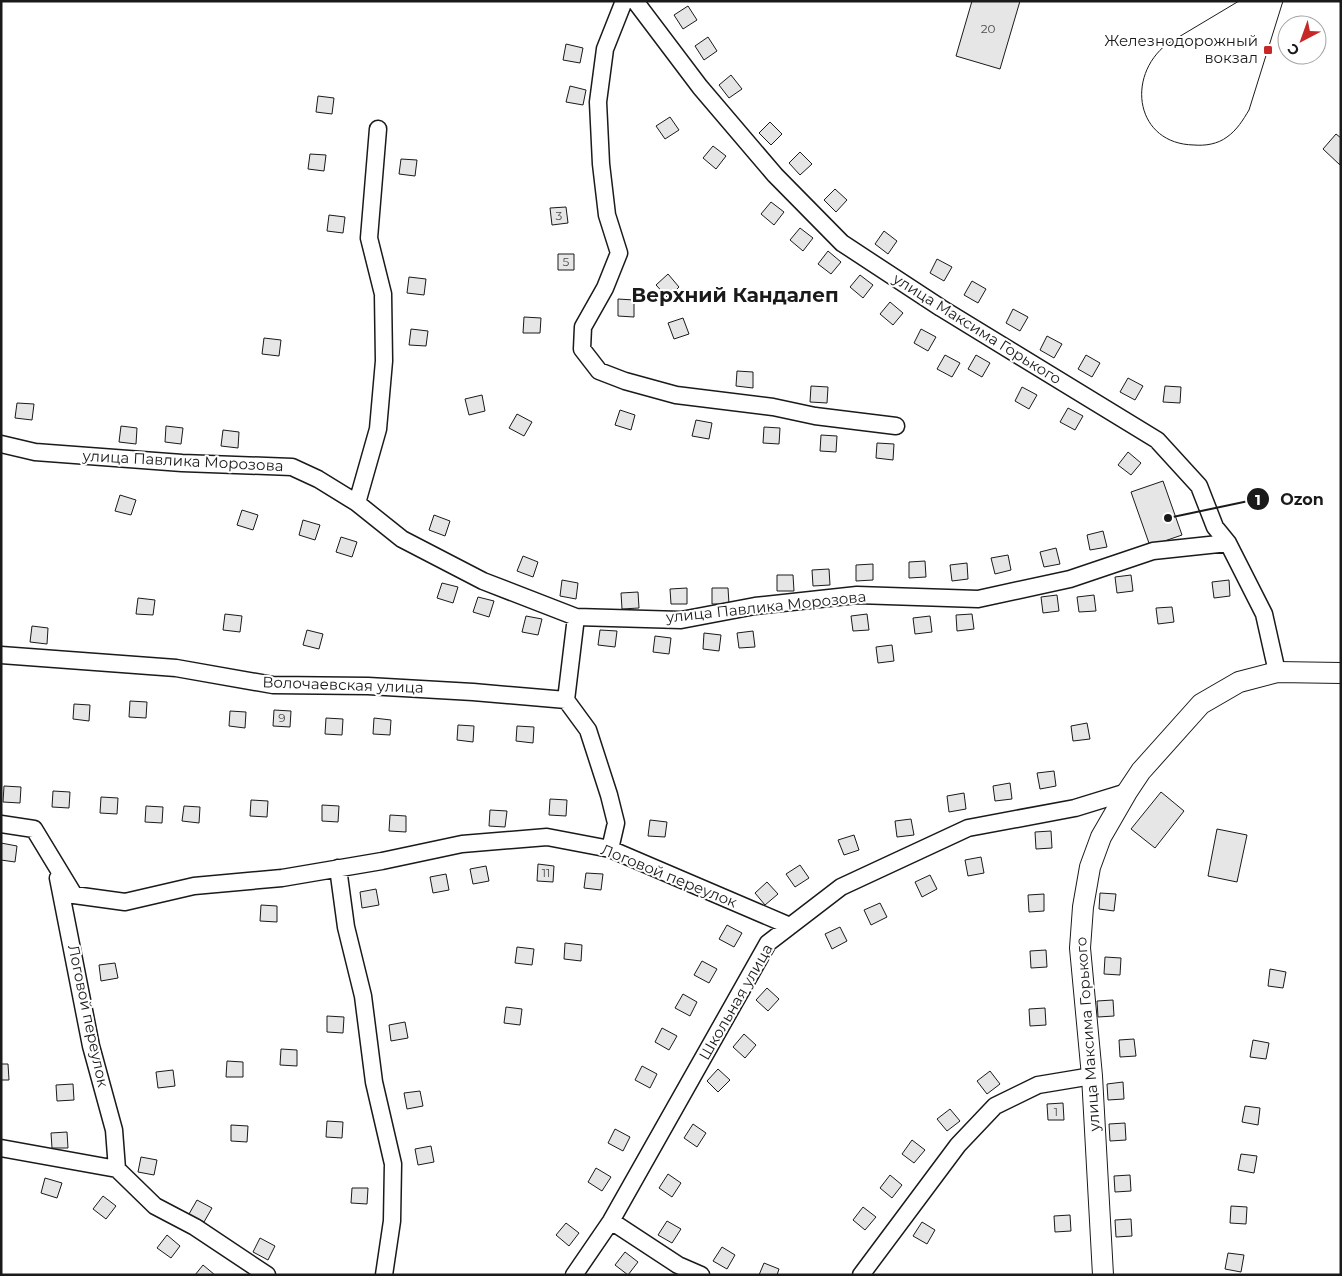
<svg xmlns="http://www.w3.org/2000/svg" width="1342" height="1276" font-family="Montserrat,sans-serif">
<rect width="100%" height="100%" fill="#fff"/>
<path fill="#e6e6e6" stroke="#1a1a1a" d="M972 1H1020L1000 69 956 56Z
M688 6 697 20 683 29 674 15Z
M708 37 717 51 704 60 695 46Z
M566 44 583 48 580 63 563 60Z
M731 75 742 89 729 98 719 85Z
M570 86 586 90 583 105 566 102Z
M318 96 334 98 332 114 316 112Z
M670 117 679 130 665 139 656 126Z
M770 122 782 134 771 145 759 133Z
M1336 134 1341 138 1340 165 1323 149Z
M713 146 726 156 716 169 703 158Z
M800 152 812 164 800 175 789 163Z
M310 154 326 155 324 171 308 169Z
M401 159 417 160 415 176 399 174Z
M835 189 847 200 836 212 824 200Z
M771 202 784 212 774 225 761 214Z
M566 207 568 223 552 225 550 208Z
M329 215 345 217 343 233 327 231Z
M800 228 813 238 803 251 790 240Z
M884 231 897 241 888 254 875 244Z
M828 251 841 262 831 274 818 264Z
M558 254H574V270H558Z
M937 259 952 267 944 281 930 273Z
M668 274 679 287 668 298 656 285Z
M860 275 873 285 863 298 850 287Z
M409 277 426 279 424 295 407 293Z
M972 281 986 289 978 303 964 295Z
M618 299 634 300V317L618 316Z
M890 302 903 313 893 325 880 314Z
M1013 309 1028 317 1020 331 1006 323Z
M524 317 541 318 540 333H523Z
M683 318 689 334 674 339 668 323Z
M411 329 428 331 426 346 409 345Z
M921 329 936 337 928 351 914 343Z
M1047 336 1062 344 1054 358 1040 350Z
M264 338 281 340 279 356 262 354Z
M945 355 960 363 952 377 937 369Z
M976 355 990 363 982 377 968 369Z
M1086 355 1100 363 1092 377 1078 369Z
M737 371 753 372V388L736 386Z
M1128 378 1143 386 1135 400 1120 392Z
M811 386 828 387 827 403 810 402Z
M1165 386 1181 387 1180 403 1163 402Z
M1022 387 1037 395 1029 409 1015 401Z
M482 395 485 411 469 415 465 399Z
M17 403 34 404 32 420 15 418Z
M1068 408 1083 416 1075 430 1060 422Z
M620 410 635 415 631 430 615 425Z
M517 414 532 422 524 436 509 428Z
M696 420 712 423 709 439 692 436Z
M121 426 137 428 136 444 119 442Z
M166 426 183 428 181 444 165 442Z
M764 427 780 428 779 444 763 443Z
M223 430 239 432 238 448 221 446Z
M821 435 837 436 836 452 820 451Z
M877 443 894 444 893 460 876 458Z
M1128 452 1141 463 1131 475 1118 465Z
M1163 481 1182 535 1150 546 1131 492Z
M120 495 136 500 131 515 115 511Z
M242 510 258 515 253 530 237 525Z
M434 515 450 521 445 536 429 530Z
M303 520 320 525 315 540 299 535Z
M1103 531 1107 547 1090 550 1087 535Z
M341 537 357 542 352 557 336 552Z
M1056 548 1060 564 1044 567 1040 552Z
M1008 555 1011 570 995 574 991 558Z
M523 556 538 562 533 577 517 571Z
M925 561 926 577 909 578V562Z
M967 563 968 579 952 581 950 565Z
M873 564V580L856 581V565Z
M829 569 830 585 813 586 812 570Z
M777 575H793L794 591H777Z
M1131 575 1133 591 1117 593 1115 577Z
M562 580 578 583 576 599 560 596Z
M1229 580 1230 596 1214 598 1212 582Z
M442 583 458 587 453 603 437 598Z
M687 588V604H671L670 589Z
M712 588H728L729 604H712Z
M638 592 639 608 622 609 621 593Z
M1057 595 1059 611 1043 613 1041 597Z
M1094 595 1096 611 1079 612 1077 597Z
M478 597 494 601 489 617 473 612Z
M138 598 155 600 153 615 136 614Z
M1172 607 1174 622 1158 624 1156 608Z
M225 614 242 616 240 632 223 630Z
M867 614 869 630 853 631 851 616Z
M972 614 974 629 957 631 956 615Z
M526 616 542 619 538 635 522 632Z
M930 616 932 632 915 634 913 618Z
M32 626 48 628 47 644 30 642Z
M307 630 323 634 319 649 303 645Z
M600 630 617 631 615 647 598 645Z
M753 631 755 647 739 648 737 633Z
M704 633 721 635 719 651 703 649Z
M655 636 671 638 669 654 653 652Z
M892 645 894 661 878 663 876 647Z
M130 701 147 702 146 718 129 717Z
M74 704 90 705 89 721 73 719Z
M274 710 291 711 290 727 273 726Z
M230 711 246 712 245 728 229 726Z
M326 718 343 719 342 735 325 734Z
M374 718 391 720 390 735 373 734Z
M1087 723 1090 739 1073 741 1071 726Z
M458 725 474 726 473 742 457 740Z
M517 726 534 727 533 743 516 741Z
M1054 771 1056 786 1040 789 1037 773Z
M1010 783 1012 799 995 801 993 786Z
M4 786 21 787 20 803 3 802Z
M53 791 70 792 69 808 52 807Z
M1161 792 1184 811 1155 848 1131 829Z
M964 793 966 809 949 812 947 796Z
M101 797 118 798 117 814 100 813Z
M550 799 567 800 566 816 549 815Z
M251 800 268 801 267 817 250 816Z
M322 805 339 806 338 822 322 821Z
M146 806 163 807 162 823 145 822Z
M184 806 200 807 199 823 182 821Z
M490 810 507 811 505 827 489 826Z
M390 815 406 816V832L389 831Z
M911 819 914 835 897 837 895 821Z
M650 820 667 822 665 837 648 836Z
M1217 829 1247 835 1237 882 1208 876Z
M1051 831 1052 848 1036 849 1035 832Z
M854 835 859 850 844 855 838 840Z
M1 843 17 846 15 862 1 860Z
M981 857 984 873 968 876 965 860Z
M538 864 554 866 553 882 537 881Z
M800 865 809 878 795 887 786 874Z
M486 866 489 881 473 884 470 869Z
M586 873 603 874 601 890 584 888Z
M446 874 449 890 433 893 430 877Z
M930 875 937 889 922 897 915 882Z
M767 882 778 894 765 905 755 893Z
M376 889 379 905 362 908 360 892Z
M1100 893 1116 894 1114 911 1099 909Z
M1044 894V911L1029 912 1028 895Z
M880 903 887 917 871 925 864 910Z
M261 905 277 906V922L260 921Z
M727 925 742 933 734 947 719 939Z
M840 927 847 941 832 949 825 934Z
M565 943 582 945 581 961 564 959Z
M517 947 534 949 532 965 515 963Z
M1046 950 1047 967 1031 968 1030 951Z
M1105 957 1121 958 1120 975 1104 974Z
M702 961 717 969 709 983 694 975Z
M115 963 118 978 101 981 99 965Z
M1270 969 1286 972 1283 988 1268 986Z
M767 988 779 999 768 1011 756 1000Z
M683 994 697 1002 690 1016 675 1008Z
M1113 1000 1114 1016 1098 1017 1097 1001Z
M506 1007 522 1009 520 1025 504 1023Z
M1045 1008 1046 1025 1030 1026 1029 1009Z
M327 1016 344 1017 343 1033 327 1032Z
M405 1022 408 1038 391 1041 389 1025Z
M662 1028 677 1036 669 1050 655 1042Z
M744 1034 756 1045 745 1058 733 1047Z
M1134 1039 1136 1056 1120 1057 1119 1040Z
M1253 1040 1269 1043 1266 1059 1250 1057Z
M281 1049 297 1050V1066L280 1065Z
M227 1061 243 1062V1077H226Z
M1 1064H8L9 1080H1Z
M642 1066 657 1074 650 1088 635 1080Z
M718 1069 730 1080 718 1092 707 1081Z
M173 1070 175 1086 158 1088 156 1072Z
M990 1071 1000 1084 987 1094 977 1081Z
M1123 1082 1124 1099 1108 1100 1107 1084Z
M73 1084 74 1100 57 1101 56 1085Z
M420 1091 423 1106 407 1109 404 1093Z
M1063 1103 1064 1120H1048L1047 1104Z
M1245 1106 1260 1108 1258 1125 1242 1122Z
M950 1109 960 1121 947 1131 937 1119Z
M327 1121 343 1122 342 1138 326 1137Z
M1125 1123 1126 1140 1110 1141 1109 1124Z
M693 1124 706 1133 697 1147 684 1138Z
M231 1125 248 1126 247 1142 231 1141Z
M615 1129 630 1137 623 1151 608 1143Z
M67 1132 68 1148H52L51 1133Z
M912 1140 925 1150 914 1163 902 1154Z
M431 1146 434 1162 418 1165 415 1149Z
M1241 1154 1257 1156 1254 1173 1238 1170Z
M141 1157 157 1160 154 1175 138 1172Z
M596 1168 611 1177 602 1191 588 1182Z
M668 1174 681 1183 672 1197 659 1188Z
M890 1175 902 1185 892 1198 880 1188Z
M1130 1175 1131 1191 1115 1192 1114 1176Z
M45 1178 62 1183 57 1198 41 1193Z
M352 1188H368L367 1204 351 1203Z
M103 1196 116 1206 106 1219 93 1209Z
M197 1200 212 1208 204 1222 189 1214Z
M1231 1206 1247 1207 1246 1224 1230 1223Z
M863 1207 876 1217 865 1230 853 1220Z
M1070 1215 1071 1231 1055 1232 1054 1216Z
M1131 1219 1132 1236 1116 1237 1115 1220Z
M667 1221 681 1229 672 1243 658 1235Z
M922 1222 935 1230 927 1244 913 1236Z
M566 1223 579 1233 569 1246 556 1235Z
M167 1235 180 1246 171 1258 157 1248Z
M260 1238 275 1246 268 1260 253 1252Z
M722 1247 735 1255 727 1269 713 1261Z
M625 1252 638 1262 628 1275 615 1265Z
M1228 1253 1244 1255 1241 1272 1225 1269Z
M764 1263 779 1269 777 1275H759Z
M203 1265 215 1275H195Z"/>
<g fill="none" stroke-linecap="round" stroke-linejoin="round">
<defs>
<path id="minor" d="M624 1 605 49 598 102 601 164 607 215 619 253 605 288 583 327 582 349 599 371 625 381 676 395 773 407 815 416 896 426
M635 1 700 87 775 175 842 243 941 308 1157 440 1199 486 1215 527 1228 543 1264 614 1277 672
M1 444 35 452 182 463 292 467 318 479 357 503 402 539 483 581 576 617 681 620 755 606 857 595 978 599 1070 579 1153 551 1228 543
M357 503 378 429 384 361 383 294 369 238 378 129
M576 617 566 700 588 730 609 795 616 823 610 849
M1 655 176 668 273 685 368 686 473 692 566 700
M1 824 34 829 74 895 125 902 194 886 282 878 382 861 462 844 547 837 610 849 790 926
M338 868 346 927 363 996 374 1082 393 1164 392 1221 384 1275
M58 878 91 1046 114 1130 117 1169
M1 1148 117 1169 155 1206 195 1227 267 1275
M611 1221 678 1265 701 1275
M574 1275 611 1221 768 943 841 887 968 828 1075 808 1127 792
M861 1275 958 1145 995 1106 1038 1085 1092 1076"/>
<path id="tertiary" d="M1103 1275 1092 1076 1080 948 1083 907 1090 867 1101 837 1127 792 1141 771 1201 704 1239 682 1277 672 1341 673"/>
</defs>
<use href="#minor" stroke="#1a1a1a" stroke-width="19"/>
<use href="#tertiary" stroke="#1a1a1a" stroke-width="22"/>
<use href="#minor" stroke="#fff" stroke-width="16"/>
<use href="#tertiary" stroke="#fff" stroke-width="20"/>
<path stroke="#1a1a1a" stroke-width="1" d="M1239 1 1167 44C1125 77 1136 144 1194 145 1205 146 1218 144 1227 137 1237 130 1243 120 1249 110L1283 1"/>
</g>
<rect fill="#c62828" stroke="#fff" stroke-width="2" x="1263" y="45" width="10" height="10" rx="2.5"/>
<g text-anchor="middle" stroke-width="4" stroke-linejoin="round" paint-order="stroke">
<g font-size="12" fill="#4d4d4d">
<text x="988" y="33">20</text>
<text x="559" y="220">3</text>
<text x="566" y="266">5</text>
<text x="282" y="722">9</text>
<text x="546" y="877">11</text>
<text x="1056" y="1116">1</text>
</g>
<g font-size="15" fill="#1a1a1a" stroke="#fff" text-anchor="end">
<text x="1258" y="46">Железнодорожный<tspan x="1258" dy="17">вокзал</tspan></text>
</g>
<g font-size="15" fill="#1a1a1a" stroke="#fff">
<text transform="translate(977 329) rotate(32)" y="5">улица Максима Горького</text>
<text transform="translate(183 461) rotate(3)" y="5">улица Павлика Морозова</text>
<text transform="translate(766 607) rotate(-6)" y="5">улица Павлика Морозова</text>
<text transform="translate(343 685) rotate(2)" y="5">Волочаевская улица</text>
<text transform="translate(669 876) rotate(22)" y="5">Логовой переулок</text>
<text transform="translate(736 1002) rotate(-60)" y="5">Школьная улица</text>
<text transform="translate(88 1016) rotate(78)" y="5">Логовой переулок</text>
<text transform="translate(1088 1034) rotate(-94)" y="5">улица Максима Горького</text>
</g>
<g font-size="20" font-weight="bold" fill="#1a1a1a" stroke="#fff">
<text x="735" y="302">Верхний Кандалеп</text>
</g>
</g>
<path fill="none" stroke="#1a1a1a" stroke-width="2" d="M1168 518L1258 499"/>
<g fill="#1a1a1a" stroke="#fff" stroke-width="2">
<circle cx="1168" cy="518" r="5"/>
<circle cx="1258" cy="499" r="12"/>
</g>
<g font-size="15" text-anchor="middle" font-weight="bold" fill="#fff">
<text x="1258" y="505">1</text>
</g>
<g font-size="16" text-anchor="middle" font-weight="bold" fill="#1a1a1a" stroke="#fff" stroke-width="4" stroke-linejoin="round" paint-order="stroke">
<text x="1302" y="505">Ozon</text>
</g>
<rect width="1342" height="1276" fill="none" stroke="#1a1a1a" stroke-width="5"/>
<g transform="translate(1302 40) rotate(221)"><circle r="24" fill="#ffffff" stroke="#a3a3a3"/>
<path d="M0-4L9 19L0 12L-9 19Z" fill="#c62828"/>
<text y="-8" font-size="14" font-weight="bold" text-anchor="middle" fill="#1a1a1a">С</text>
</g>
</svg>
